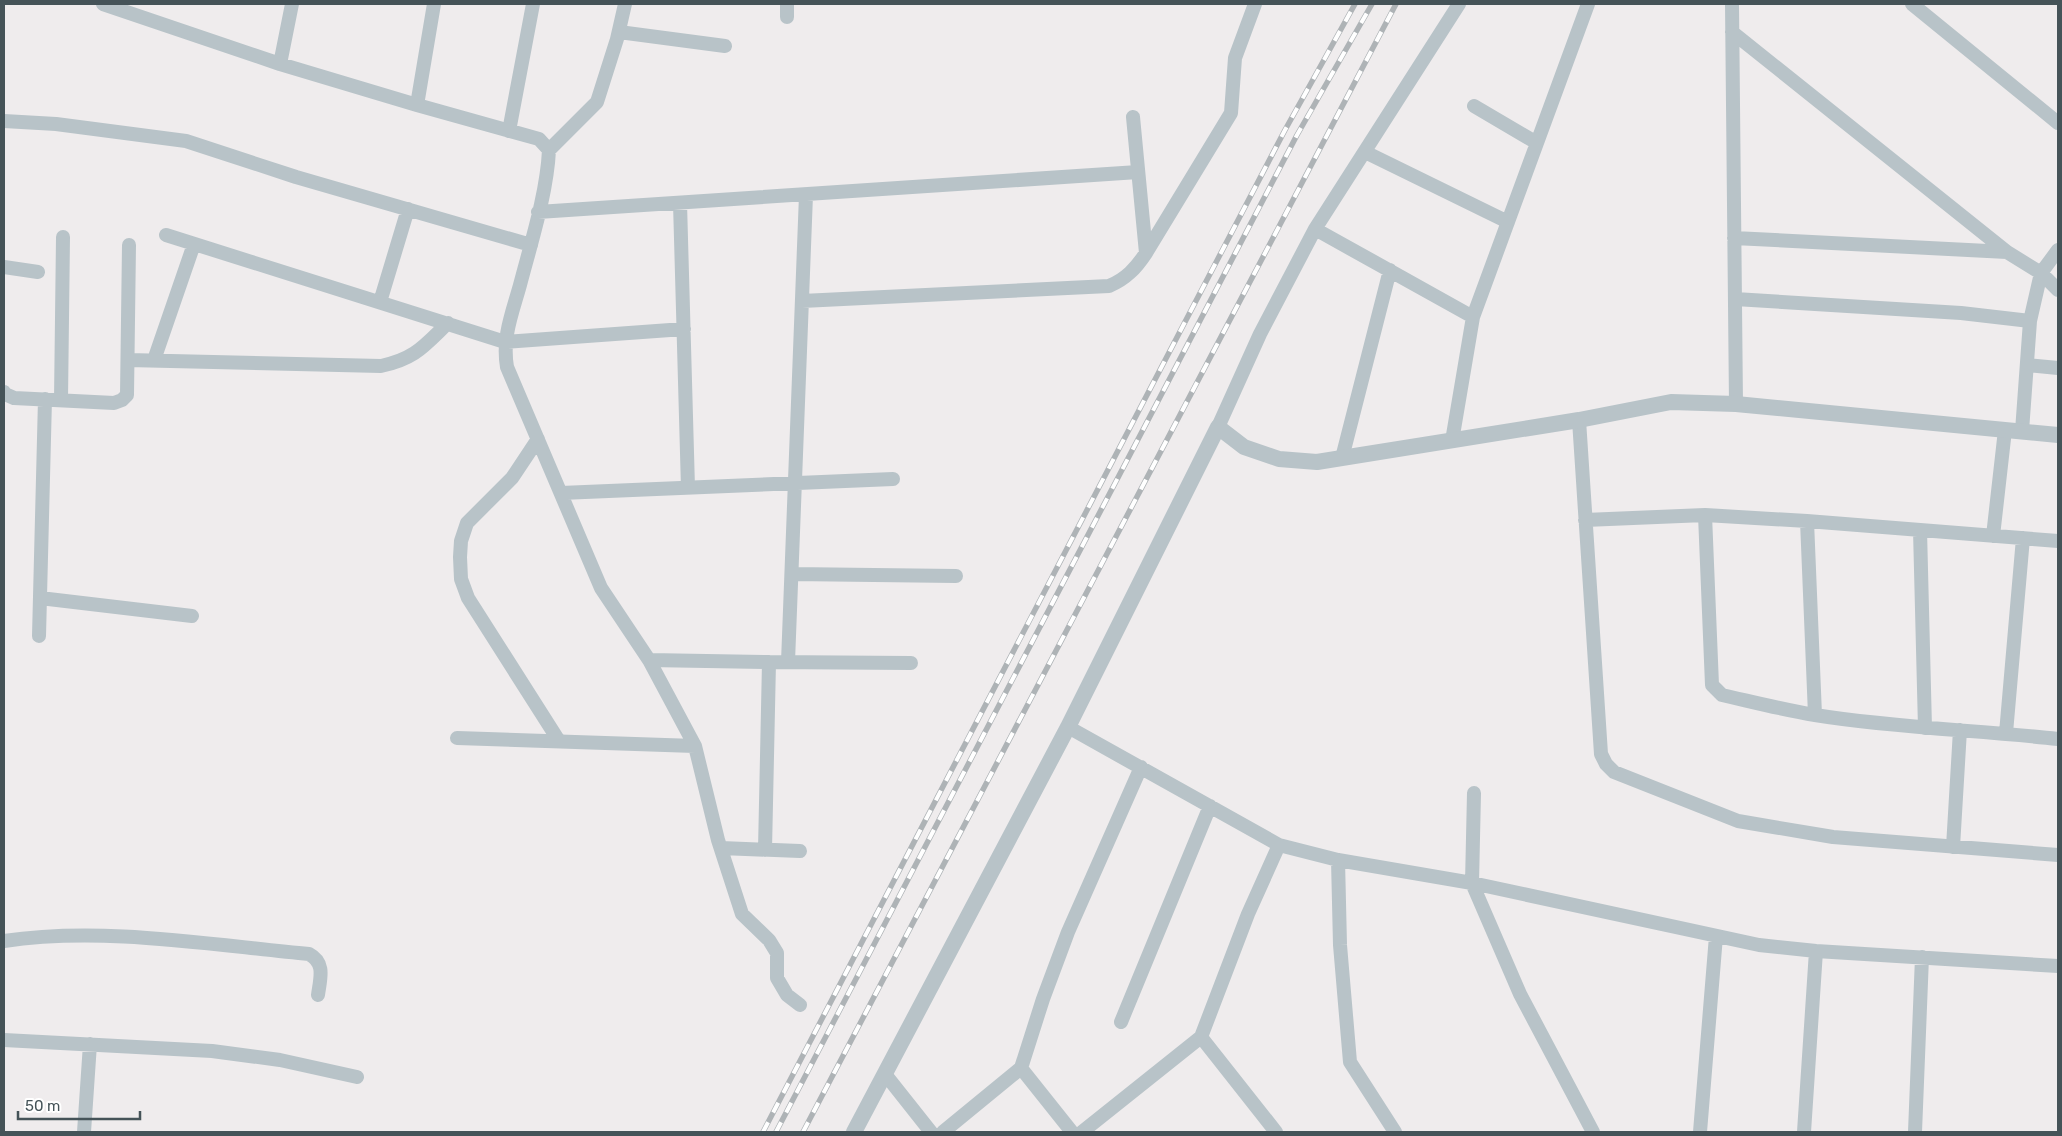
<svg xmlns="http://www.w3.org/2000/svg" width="2062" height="1136" font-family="Rubik,sans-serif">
<rect width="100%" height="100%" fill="#efeced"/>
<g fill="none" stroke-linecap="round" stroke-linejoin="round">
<path stroke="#b8c3c8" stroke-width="14" d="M103 4 280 64 417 105 539 139 549 150C547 193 531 243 520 285 512 314 502 337 507 367L601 588 649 660 695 746 718 840 742 914 769 940 777 953V978L787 995 800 1005
M1732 4 1736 404
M1912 4 2058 123
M787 17V4
M619 32 725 46
M1732 32 2007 252 2041 273 2058 290
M280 64 292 4
M417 105 434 4
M1474 106 1537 143
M4 121 56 124 186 141 296 177 531 245
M509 131 533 4
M549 150 597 102 617 39 625 4
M1365 152 1508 222
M680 203 688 488
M538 212 1138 172
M1315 229 1473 317 1452 441
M166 235 505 342 684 329
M1734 238 2007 252
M1146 253 1231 113 1235 58 1255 4
M4 267 38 272
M1735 299 1961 313 2030 321
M802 301 1109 286C1126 279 1136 268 1146 253L1133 117
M380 302 408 209
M1473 317 1588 4
M128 360 381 366C415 359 424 346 448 323
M154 360 194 244
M2027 365 2058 368
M4 392 5 394 14 398 114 403 122 400 127 395 129 245
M61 400 63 237
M1579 420 1601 754 1606 764 1614 772 1738 821 1833 837 2058 855
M1218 427 1260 334 1315 229 1459 4
M2022 431 2030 321 2041 273 2058 250
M538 439 512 478 467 523 461 541 460 557 461 579 468 598 559 741
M1342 458 1390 270
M561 493 893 479
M1705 515 1712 685 1722 695C1753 702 1784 710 1815 715 1896 728 1977 730 2058 739
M1585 520 1705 515 1807 521 2058 541
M1807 521 1815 715
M1920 530 1925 728
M1993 536 2005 430
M792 574 956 576
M40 598 192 616
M39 636 45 399
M649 660 769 662
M788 662 806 195
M1068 727 1279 845 1338 860 1472 883 1759 945 1816 951 2058 966
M2006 733 2023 538
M457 738 695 746
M1474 793 1472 883 1520 994 1593 1132
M1953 847 1960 730
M721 848 800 851
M765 850 769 662 911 663
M1338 860 1340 945 1350 1062 1395 1132
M4 941C102 926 211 945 309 954 326 963 320 979 318 995
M1121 1022 1210 806
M4 1040 212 1051 280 1060 357 1077
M885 1074 931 1132
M84 1132 90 1044
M943 1132 1021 1068
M1072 1132 1021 1068 1043 999 1068 932 1141 767
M1082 1132 1201 1037
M1276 1132 1201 1037 1248 914 1279 845
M1700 1132 1716 936
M1804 1132 1816 951
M1915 1132 1922 957"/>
<path stroke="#b8c3c8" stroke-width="16" d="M854 1132 1068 727 1218 427 1244 447 1279 459 1317 462 1579 420 1671 402 1736 404 2058 435"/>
<defs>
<path id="rail" d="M763 1132 1285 130 1355 4
M776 1132 1297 135 1372 4
M803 1132 1396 4"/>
</defs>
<use href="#rail" stroke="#aeb3b6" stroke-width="5.5"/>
<use href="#rail" stroke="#fff" stroke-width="4" stroke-dasharray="11" stroke-linecap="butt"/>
</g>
<rect width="2062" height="1136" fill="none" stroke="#455358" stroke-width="10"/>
<path d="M18 1111v8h122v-8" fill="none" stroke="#455358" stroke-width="2.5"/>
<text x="25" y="1111" font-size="15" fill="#455358" stroke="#ffffff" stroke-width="4" paint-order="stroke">50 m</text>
</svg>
